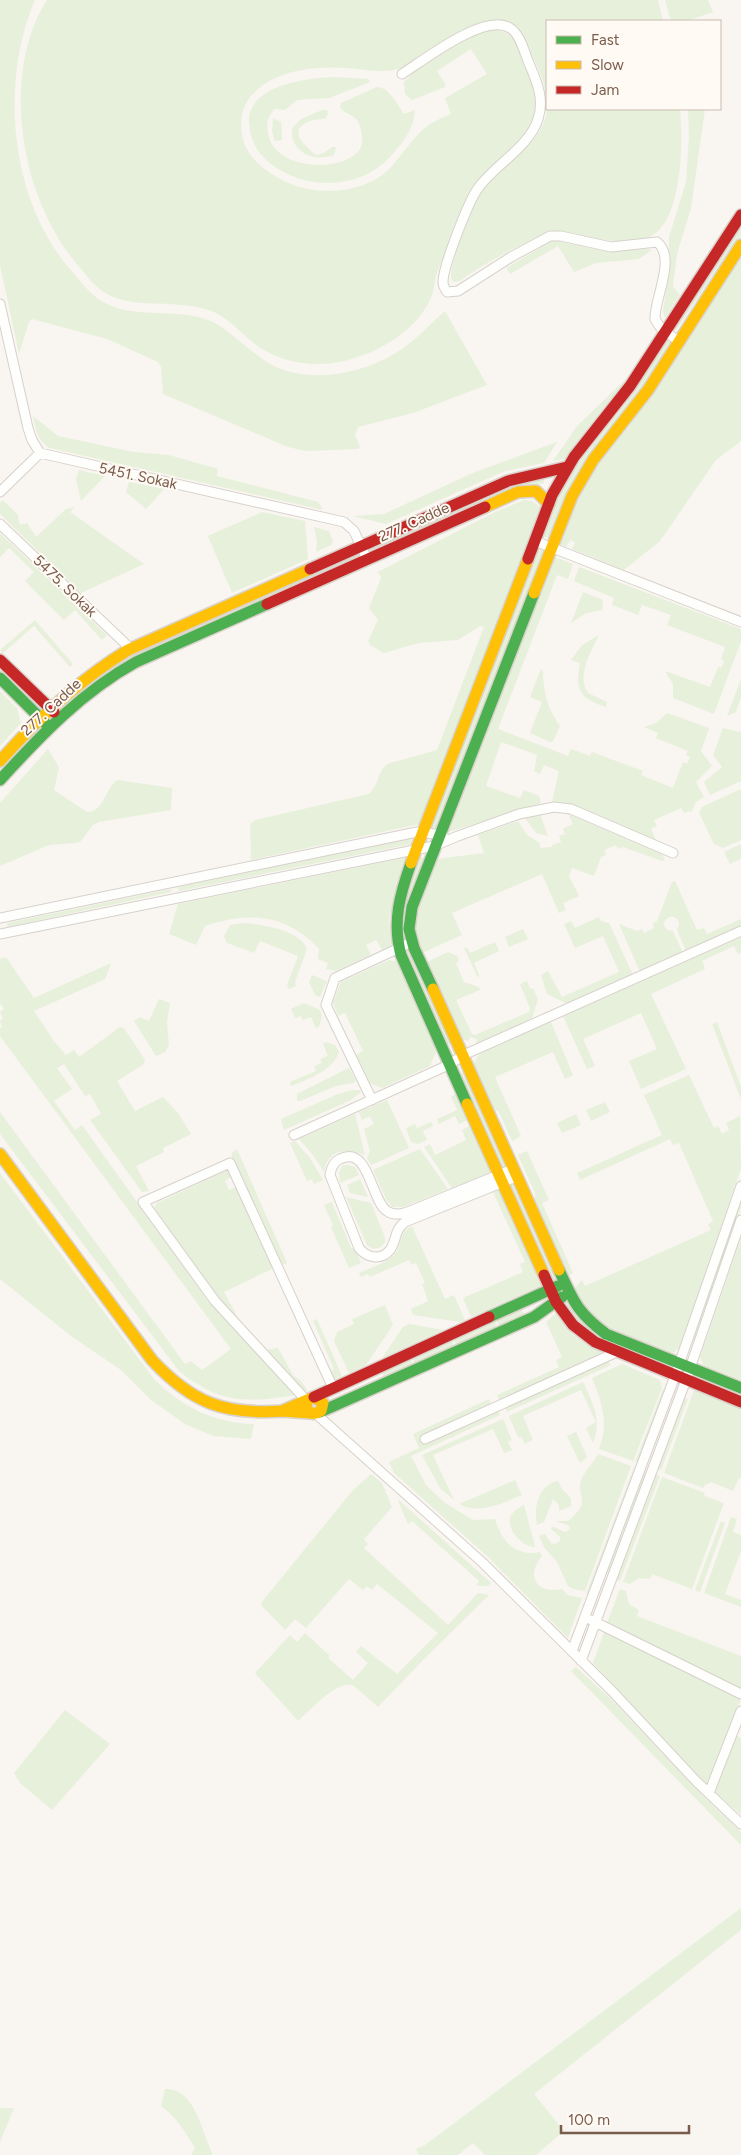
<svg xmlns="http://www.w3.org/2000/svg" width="741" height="2155" font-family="Figtree,sans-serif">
<rect width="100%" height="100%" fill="#f9f5f0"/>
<path fill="#e7f0db" d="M0 0H35C0 81 9 197 69 268 79 279 90 295 103 302 134 320 178 307 211 321 232 331 250 353 272 365 310 385 365 373 399 351 416 340 430 324 445 311L487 385 413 413 358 427 355 435 360 447 358 449 306 451 288 447 163 394 161 367 158 362 107 339 32 319 29 322 19 354 0 265Z
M47 0H658L663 21H547V102C546 83 537 66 529 49 526 42 523 34 519 28 489 0 424 64 394 70 378 73 361 69 345 68 316 66 278 70 256 91 241 104 238 124 244 143 251 161 267 172 284 181 314 196 361 195 387 171 401 158 410 140 425 128 432 122 442 118 451 114L445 98 487 74 471 49 437 71 446 85 445 87 412 100 405 94 404 82 412 74C430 62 489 15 509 35 518 44 522 59 527 70 534 86 540 106 531 123 517 151 485 167 469 194 460 210 456 229 449 246 445 256 439 266 436 276 434 283 434 291 431 298 415 332 380 352 344 361 315 368 279 363 255 344 242 334 230 320 216 313 182 297 138 311 107 294 94 287 85 273 76 263 20 196 0 74 47 0Z
M665 0H708L713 12 687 21H671Z
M334 77 368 79 370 82 329 98 297 100 285 110 275 109C268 116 266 123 268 133 276 178 366 171 362 139 362 133 360 122 355 118 350 113 344 114 340 107L341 103 377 87C389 87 397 104 404 114L415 110C414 130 402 144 389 158 355 194 290 190 259 152 253 144 250 134 249 123 247 85 307 78 334 77Z
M547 109H680C683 140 683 216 653 235 643 242 625 242 613 241 595 240 568 229 553 231 543 233 534 239 525 243 502 254 481 266 460 281L453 282C450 278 451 273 452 268 454 255 474 201 481 192 501 165 544 145 547 109Z
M688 109H705L691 208 677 254 673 287 680 295 665 318 663 311 669 273V237L686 182 689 137Z
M322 110H327L328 114 325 119C305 119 287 129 307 147 311 150 312 153 316 155L324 153 332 147H336L334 155C314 162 290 153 292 128L301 119Z
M273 118 281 122 282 140 275 141 272 131Z
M741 225V235L676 330 674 329Z
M553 240 603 251 648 249 652 250 639 259 596 263 574 272 558 246 510 274 506 268Z
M741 253V441L716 460 660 541 624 570 572 549 575 542 570 540 566 547 557 543 586 480Z
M668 340 671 342 670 344 645 386 564 500 549 538 543 537C558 475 604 435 639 384 647 373 657 347 668 340Z
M627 378 564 459 553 461 577 426Z
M33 416 58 436 134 452 169 455 218 469 217 476 318 502 323 510 50 448C37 441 36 429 33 416Z
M557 442 544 463 505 471 386 524 353 516 384 514 475 472Z
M79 470 105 476 81 501 76 479Z
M544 479V483L506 491 382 546 381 543 513 484Z
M129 482 164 489 146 509 126 492Z
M3 500 18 515 20 525 27 523 36 537 66 509 75 507 70 512 144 564 81 593 0 514V503Z
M524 500 532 501 541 507 420 824 251 860 250 825 255 820 369 794C379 786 377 772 387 764L437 750 484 627 480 626 458 640 418 643 384 653 371 646 368 641 378 620 369 608 381 578 379 573H376L493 513Z
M262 512 305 521 308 559 232 593 208 536Z
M314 527 329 531 333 541 331 545 316 552 317 541Z
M0 533 107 635 102 640 75 610 64 620 25 581 34 572 9 548 0 557Z
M539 546 544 550 435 829 430 827Z
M355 554 356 557 133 657 67 704 65 701 94 678 132 654Z
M552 556 573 564 568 579 557 575 498 729 568 756 571 749 590 756 592 752 643 771 641 775 673 788 683 762 687 764 690 757 686 755 688 751 656 738 658 733 644 727 656 723 667 713 709 728 701 751 712 766 696 782 704 797 696 802 691 813 690 811 684 813 681 808 654 820 657 826 651 829 656 840 577 806 552 802 559 771 544 765 540 774 534 771 537 755 501 742 486 786 520 798 524 790 539 796 541 803 445 833Z
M579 567 741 629V641L714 714 673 698V684L665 671 710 687 718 667 721 668 724 661 721 659 725 647 667 625 671 615 642 605 638 615 612 605 614 598 574 581Z
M583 592 603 600 602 610 586 613 571 623Z
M35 620 73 664 70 667 34 626 3 653 0 650Z
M599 635C591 652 576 675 588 693L607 702 606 707C579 699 575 689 580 663L571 660 582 645Z
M541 669 543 670C543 692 547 708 560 726L553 741 550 742 530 733 542 702 530 697Z
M741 679V697L736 712 727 716Z
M0 691 17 708 21 723 0 746Z
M723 728 739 732 741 730V781L710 795 704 782 722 767 713 755Z
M48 749 59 767 54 790 87 812C103 813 106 788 117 780L172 788 171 810 99 822 93 825 81 841 76 843 49 845 0 866V803Z
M741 789V840L723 848 714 844 699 813 702 807Z
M540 814 548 836 536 833 525 818Z
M568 814 662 854 665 860 662 861 623 847 618 849 616 845 604 850 606 855 601 857 594 876 572 868 569 876 579 896 563 903 566 910 559 913 542 874 452 913 462 935 422 953C407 917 423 892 436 859L484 853 478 835 518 821 527 835 540 843V848L552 847V845L561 842 559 836 565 834 563 829 573 824Z
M411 838V844L179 891 178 887Z
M741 844V859L730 864 724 852Z
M408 857 389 918 391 946 382 950 376 940 366 945 371 955 336 971 326 969 328 963 318 959 319 949C287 914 248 911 205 926L196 945 169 934 178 904Z
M420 857 425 859 406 936 401 937 402 909Z
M675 881 697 930 704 928 707 934 741 919V927L686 951 677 930 679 925C679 919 675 916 669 917L664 922C664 928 667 931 673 931L683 953 640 972 619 924 637 931 642 929 644 933 654 928 653 923 657 921 672 882Z
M171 889V892L8 927 7 923Z
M599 917 601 921 609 923 633 975 568 1004 547 994 541 975 548 971 562 997 619 972 603 936 575 948 564 924 571 921 575 928Z
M245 923C263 925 300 930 307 949L295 982 296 986 289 989 287 985 298 956 260 941 254 953 227 943 224 936 230 925Z
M523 929 528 939 509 947 505 937Z
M741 937V953L738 954 734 946 702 961 705 969 651 994 686 1069 641 1089 629 1061 657 1049 641 1013 583 1039 595 1066 587 1069 563 1016Z
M495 942 499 951 474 963 480 977 477 976 464 948 467 947 470 953Z
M448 952 457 956 459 961 456 963 464 982 479 987 480 990 456 1000 472 1034 475 1035 529 1012 530 1008 520 984 527 981 530 989 533 988 538 999 532 1018 477 1044 476 1043 477 1039 470 1037 468 1041 461 1039 427 962Z
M412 955 452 1043 447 1045 407 957Z
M6 957 34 998 111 963 105 979 34 1011 54 1041 66 1055 74 1050 79 1057 120 1027 124 1028 145 1060 144 1064 117 1081 135 1111 163 1097 178 1113 191 1134 163 1148 164 1152 136 1166 149 1191 142 1192 90 1120 101 1114 90 1094 85 1096 64 1064 57 1068 72 1089 54 1101 75 1130 82 1125 207 1300 296 1395C247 1403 220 1404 179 1371L0 1134V1112L185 1364 191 1361 202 1370 231 1349 0 1036V1029L2 1027 0 1021 3 1018 0 1012 4 1009 0 1003V959Z
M389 960 398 962 437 1050 430 1066 382 1088 370 1083 356 1055 363 1051 345 1013 338 1016 333 1002 341 982Z
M312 975 327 981 320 997 315 995 309 982Z
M159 999 170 1003 167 1022 169 1045 165 1052 156 1056 134 1021 140 1017 149 1021Z
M304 1003 320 1010 322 1016 319 1027 316 1028 311 1017 303 1020 301 1016 295 1018 291 1009Z
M551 1022 573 1075 565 1079 553 1052 495 1077 521 1136 512 1141 499 1112 492 1107 473 1064 480 1053Z
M717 1022 741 1087V1099L712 1024Z
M326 1042 335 1045 339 1052C333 1071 308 1079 291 1086L290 1082 316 1071 314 1066 322 1063 320 1059 328 1056 323 1044Z
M349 1068 356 1080 354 1083 336 1086 300 1101H297V1094Z
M464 1072 506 1166 502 1168 460 1074Z
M689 1075 714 1128 718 1126 722 1134 729 1130 726 1123 740 1116 741 1168 680 1348 672 1353C631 1338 595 1332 574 1290L582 1280 585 1286 711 1230 708 1224 713 1221 679 1143 673 1145 670 1139 580 1180 577 1173 662 1135 644 1095Z
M353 1090H360L361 1092 351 1100 284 1130 281 1119 338 1094Z
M456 1094 468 1120 459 1124 455 1116 439 1124 437 1119 457 1110 451 1097Z
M387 1100 409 1148 371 1165 367 1158 370 1151 364 1129 374 1124 370 1116 362 1120 359 1112Z
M605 1102 610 1112 591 1121 586 1110Z
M355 1114 365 1155C348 1149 328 1147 324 1172L313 1155 299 1139Z
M576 1114 581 1125 562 1133 557 1123Z
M431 1122 433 1126 423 1131 427 1140 418 1144 411 1142 406 1128 415 1124 417 1128Z
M470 1126 491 1172 452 1188 424 1147 430 1144 435 1155 466 1140 462 1130Z
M295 1141 310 1158 323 1180 314 1184 312 1179 307 1181 290 1143Z
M237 1149 287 1263 281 1265 232 1158V1153Z
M420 1149 448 1189 403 1207H392L386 1199 373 1170Z
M527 1151 549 1200 542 1203 573 1273 568 1276 535 1201V1193L518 1155Z
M347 1165 355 1167 359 1175 340 1183 339 1172 342 1166Z
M228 1170 231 1177 225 1181 229 1190 236 1187 274 1268 224 1292 241 1323 212 1289 154 1208 157 1203Z
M0 1173 154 1379C182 1407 214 1423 254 1424L251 1439 213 1436 185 1424 151 1400 121 1370 71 1336 0 1279Z
M360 1179 368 1197 350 1193 347 1185Z
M513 1182 558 1282 554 1284 509 1184Z
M499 1189 542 1285 471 1317 463 1298 523 1272 520 1264 525 1262 493 1192Z
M346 1197 371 1203 385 1237V1242L381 1247 373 1249 367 1245Z
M741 1199V1207L695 1342 692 1341Z
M332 1202 351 1248 355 1249 361 1263 349 1268 331 1227 333 1225 324 1205Z
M412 1226 445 1299 454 1295 465 1320 460 1322 413 1315 411 1309 428 1301 422 1284 425 1283 416 1263 412 1265 409 1260 370 1277 368 1274 361 1277 359 1273C370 1268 385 1264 394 1255 404 1245 396 1234 412 1226Z
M741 1238V1380L704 1366 700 1357Z
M567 1299 573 1309 670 1365 668 1369 604 1343 582 1328 563 1303Z
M385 1305 393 1325 366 1365 349 1373 334 1341 337 1332 354 1324 352 1319Z
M520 1308 525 1315 500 1328 496 1319Z
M556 1313 573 1335 602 1353 499 1400 497 1395 559 1367 556 1360 562 1357 546 1322Z
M317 1319 342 1376 330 1381 326 1373 334 1369 313 1321Z
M494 1320 498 1329 457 1347 453 1338Z
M409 1324 443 1330 382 1358 403 1327Z
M451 1339 455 1348 416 1366 412 1357Z
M278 1348 293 1375 301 1381 308 1391 305 1392 265 1350Z
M410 1358 414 1367 385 1380 381 1371Z
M608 1361 611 1365 507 1412 505 1407Z
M622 1364 660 1380 662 1388 633 1461 599 1449C609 1424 602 1402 592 1378Z
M583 1382C593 1403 602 1421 593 1443L586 1428 596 1422 581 1390 523 1416 533 1440 525 1444 521 1437H518L509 1416Z
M663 1389 667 1390 640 1463 635 1462Z
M694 1390 741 1408V1478H739L733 1491 711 1482 705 1485 703 1488 664 1473Z
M684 1398 688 1399 661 1470 657 1469Z
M489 1399 491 1404 420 1437 423 1444 498 1410 500 1415 411 1456 426 1485 445 1503 473 1520 495 1519C502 1541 514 1557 540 1552L542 1556C525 1577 537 1594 562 1589L568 1595 582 1598 568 1638 487 1556 394 1473 389 1462 419 1448 413 1434Z
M503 1419 512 1440 508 1442 512 1450 504 1453 493 1429 433 1455 454 1500 440 1488 422 1455Z
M576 1432 587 1457 580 1463 567 1436Z
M598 1454 631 1466 585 1591 573 1589 568 1586 557 1562 544 1547 539 1536 545 1534 551 1543 555 1544 560 1541V1537L551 1529 552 1526 565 1532 570 1529 568 1525 555 1521H568C594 1500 574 1497 582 1478 586 1470 593 1463 598 1454Z
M634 1467 638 1468 590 1595 586 1594Z
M645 1471 646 1472 608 1573H606Z
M371 1474 382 1483 392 1507 364 1539 368 1544 364 1548 448 1625 478 1593 489 1595 425 1658 378 1707 354 1686C338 1678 310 1711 298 1721L255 1673 290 1635 297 1642 305 1633 330 1656 328 1658 353 1680 368 1663 356 1652 361 1646 397 1674 438 1633 377 1584 372 1590 367 1586 363 1590 349 1579 306 1628 295 1619 285 1630 262 1606 261 1603 353 1490Z
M655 1474 660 1476 620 1581 616 1579Z
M662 1477 705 1493 704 1496 724 1503 692 1589 652 1574 650 1579 639 1578 630 1584 623 1582Z
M515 1480 522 1495C502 1503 479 1515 459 1504Z
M558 1481 562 1489 571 1498V1506L559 1511V1505L553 1499 544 1522 537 1525C533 1508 539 1484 558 1481Z
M398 1501H400L491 1583 488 1586H476L479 1581 412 1521 408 1524Z
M524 1505 535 1546V1547C522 1546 508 1532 510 1518 510 1513 520 1507 524 1505Z
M731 1517 737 1519 733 1532 741 1535V1551L725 1594 741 1600V1607L704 1593Z
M721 1521 725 1523 700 1592 695 1590Z
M620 1589 626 1591 629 1604 639 1610 637 1616 741 1656V1690L607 1623Z
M604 1632 741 1699 708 1786 593 1663Z
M576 1667 610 1698 704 1797 741 1832V1845L571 1671Z
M65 1710 110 1744 52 1810 20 1783 14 1773Z
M735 1735 741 1738V1815L713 1790Z
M741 1908V1930L534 2094 564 2131 536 2155H485L473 2143 458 2155H419L416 2149 425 2145Z
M165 2089C195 2087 202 2133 213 2155H191L195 2148C185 2132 177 2117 161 2106Z
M0 2108H14L0 2142Z"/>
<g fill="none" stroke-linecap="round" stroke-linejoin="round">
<defs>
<path id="street" d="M402 74C424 60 485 12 510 28 520 34 524 51 528 61 536 80 545 98 538 119 530 146 495 165 479 187 469 199 443 267 443 282 443 286 445 289 447 292L458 291 511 257 550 236H561L611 247 657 242C677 258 654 299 655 319L660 327 678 341
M0 304 28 428 32 440 40 453 344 522 354 531 367 559
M0 492 40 453
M0 524 131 649
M535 541 741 622
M0 918 417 832 443 835
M0 934 434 846 458 836 519 814 554 807 571 809 673 853
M372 1100 326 1005 335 978 412 942
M294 1135 444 1067 468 1053 741 931
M513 1169 410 1211C403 1214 394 1216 387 1211 371 1201 369 1144 340 1159 333 1162 331 1168 330 1175L359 1248C367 1258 381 1261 390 1250 397 1240 394 1230 405 1222L516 1177
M307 1401 215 1301 143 1202 230 1163 333 1388
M316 1414 483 1563 612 1691 696 1781 741 1824
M425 1439 617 1352
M591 1620 741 1694
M572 1651 675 1376 741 1186
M581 1661 686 1380 741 1220
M709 1793 741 1711"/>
<path id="fast" d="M0 678 45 723
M0 780C41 735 82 692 136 662L267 604
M411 863C400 894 392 922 401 955L467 1104
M433 989 414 948 409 929 412 907 534 593
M559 1270C574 1302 577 1312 606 1334L741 1388
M489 1317 558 1286
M320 1412 534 1317 562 1297"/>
<path id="slow" d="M485 507 518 492 536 491 549 504
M534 593 572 496 593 460 648 390 741 245
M0 761C38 718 79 680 128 650L310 569
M411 863 528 559
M433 989 559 1270
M467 1104 544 1275
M0 1154 152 1360C192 1403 224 1415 282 1411
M307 1401 306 1409C310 1414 315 1415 321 1411L323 1403 314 1397 282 1411 310 1413"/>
<path id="jam" d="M528 559 552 495 574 457 630 386 741 215
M310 569 508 481 567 467
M267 604 485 507
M0 660 54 712
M544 1275 556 1302 573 1325 595 1342 741 1402
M314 1397 489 1317"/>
</defs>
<use href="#street" stroke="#d7d1cb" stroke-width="11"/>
<use href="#fast" stroke="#d9d2cb" stroke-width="14"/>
<use href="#slow" stroke="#d9d2cb" stroke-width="14"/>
<use href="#jam" stroke="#d9d2cb" stroke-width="14"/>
<use href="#street" stroke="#fefefd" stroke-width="9"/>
<use href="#fast" stroke="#4caf50" stroke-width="11"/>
<use href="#slow" stroke="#ffc107" stroke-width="11"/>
<use href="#jam" stroke="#c62828" stroke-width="11"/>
</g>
<g text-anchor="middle" stroke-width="4" stroke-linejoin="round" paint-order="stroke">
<g font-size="15" fill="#7a5c4d" stroke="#fffaf3">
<text transform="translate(138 476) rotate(12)" y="5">5451. Sokak</text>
<text transform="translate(414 522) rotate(-24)" y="5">277. Cadde</text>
<text transform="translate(65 586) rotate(44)" y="5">5475. Sokak</text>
<text transform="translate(51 707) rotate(-43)" y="5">277. Cadde</text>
</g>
</g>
<rect x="546" y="20" width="175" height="90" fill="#fffaf3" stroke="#cabbb1"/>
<rect x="556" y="36" width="25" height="8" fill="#4caf50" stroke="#cabbb1"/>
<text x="591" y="45" font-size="15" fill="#7a5c4d">Fast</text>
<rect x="556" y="61" width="25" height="8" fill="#ffc107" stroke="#cabbb1"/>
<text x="591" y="70" font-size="15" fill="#7a5c4d">Slow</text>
<rect x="556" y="86" width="25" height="8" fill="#c62828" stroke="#cabbb1"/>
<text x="591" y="95" font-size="15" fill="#7a5c4d">Jam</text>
<path d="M561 2125v8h128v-8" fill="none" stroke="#7a5c4d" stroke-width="2.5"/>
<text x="568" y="2125" font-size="15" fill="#7a5c4d" stroke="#fffaf3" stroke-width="4" paint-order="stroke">100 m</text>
</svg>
